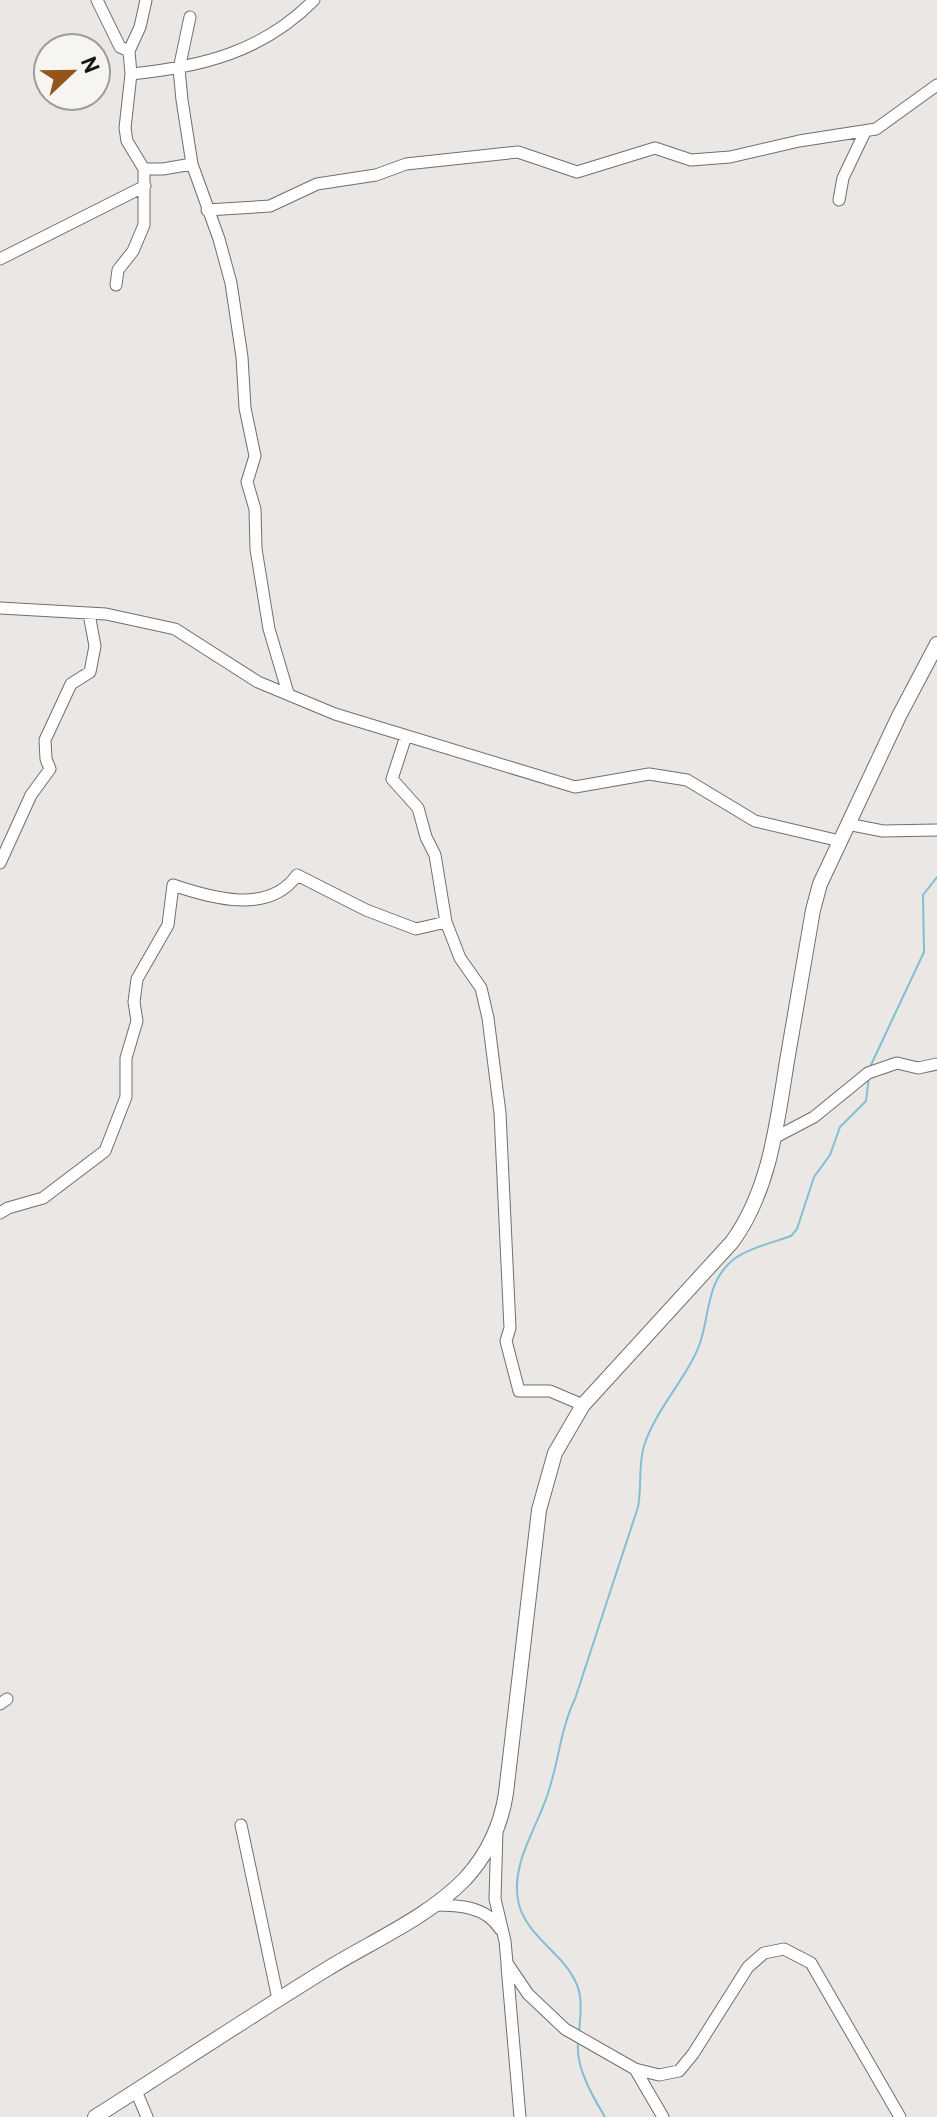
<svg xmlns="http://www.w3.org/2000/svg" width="937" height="2117" font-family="Overpass,sans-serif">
<rect width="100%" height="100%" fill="#eae7e5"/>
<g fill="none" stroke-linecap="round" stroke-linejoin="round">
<path stroke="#80bfd4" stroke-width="2" d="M870 1067 924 952 923 895 937 877
M579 2034C580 2018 583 1999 577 1985 565 1954 529 1939 519 1905 509 1865 537 1829 548 1793 559 1761 560 1730 575 1699L638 1507C642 1487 638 1465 644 1446 655 1410 688 1377 700 1343 710 1314 706 1281 734 1259 749 1248 774 1242 791 1236L797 1229 814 1177 830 1155 840 1127 866 1101 869 1077
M578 2044C576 2068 593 2097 605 2117"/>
<defs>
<path id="minor" d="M97 0 120 47 129 51 131 74 125 128 127 141 144 169V225L133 251 118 270 116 285
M190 17 179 69 182 100 192 164 219 239 231 283 242 357 245 408 255 456 247 482 255 509 256 549 269 629 288 693
M129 51 140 27 146 0
M131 74C201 67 263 52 314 0
M144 169H163L192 164
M839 200 843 178 865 132
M207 210 270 206 317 184 376 175 406 164 518 152 577 172 655 148 691 160 730 157 799 141 876 129 937 85
M0 259 145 186
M0 608 106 614 175 629 258 682 335 714 575 787 649 774 687 780 755 821 840 841
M406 736 392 779 418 808 426 837 435 855 446 922 460 958 481 988 488 1018 500 1113 510 1328 506 1341 519 1391H550L583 1405
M847 824 883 831 937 830
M0 863 31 795 50 769 46 759 45 740 71 684 90 672 95 646 89 614
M774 1138 814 1117 868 1073 897 1063 918 1068 937 1064
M0 1213 8 1208 43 1198 105 1151 126 1097V1058L137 1021 134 1002 137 979 168 925 173 885C211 898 269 915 297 875L366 910 416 929 446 922
M0 1704 7 1699
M241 1825 278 1999
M497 1830 495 1899 505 1941 507 1963 528 1994 565 2029 635 2069 659 2075 679 2071 693 2054 748 1967 764 1953 784 1949 811 1963 900 2117
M434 1905C458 1905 486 1906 500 1929
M507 1966 520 2117
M635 2069 663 2117
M136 2091 147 2117"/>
<path id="major" d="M95 2117C172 2068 249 2017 327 1969 372 1941 427 1918 465 1879 488 1854 501 1826 506 1793L539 1510 555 1453 583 1405 732 1242C770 1190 777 1123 787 1061 796 1011 804 960 813 910L820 884 899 716 937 644"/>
</defs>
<use href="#minor" stroke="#716f6d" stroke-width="13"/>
<use href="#major" stroke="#716f6d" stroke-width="16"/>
<use href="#minor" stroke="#fff" stroke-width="11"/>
<use href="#major" stroke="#fff" stroke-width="14"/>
</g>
<g transform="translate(72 72) rotate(68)"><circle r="38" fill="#f7f5f2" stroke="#9d9c9a" stroke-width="2"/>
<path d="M0-6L14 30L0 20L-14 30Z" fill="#93551b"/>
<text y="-12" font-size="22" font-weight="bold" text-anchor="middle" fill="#171615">N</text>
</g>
</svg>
